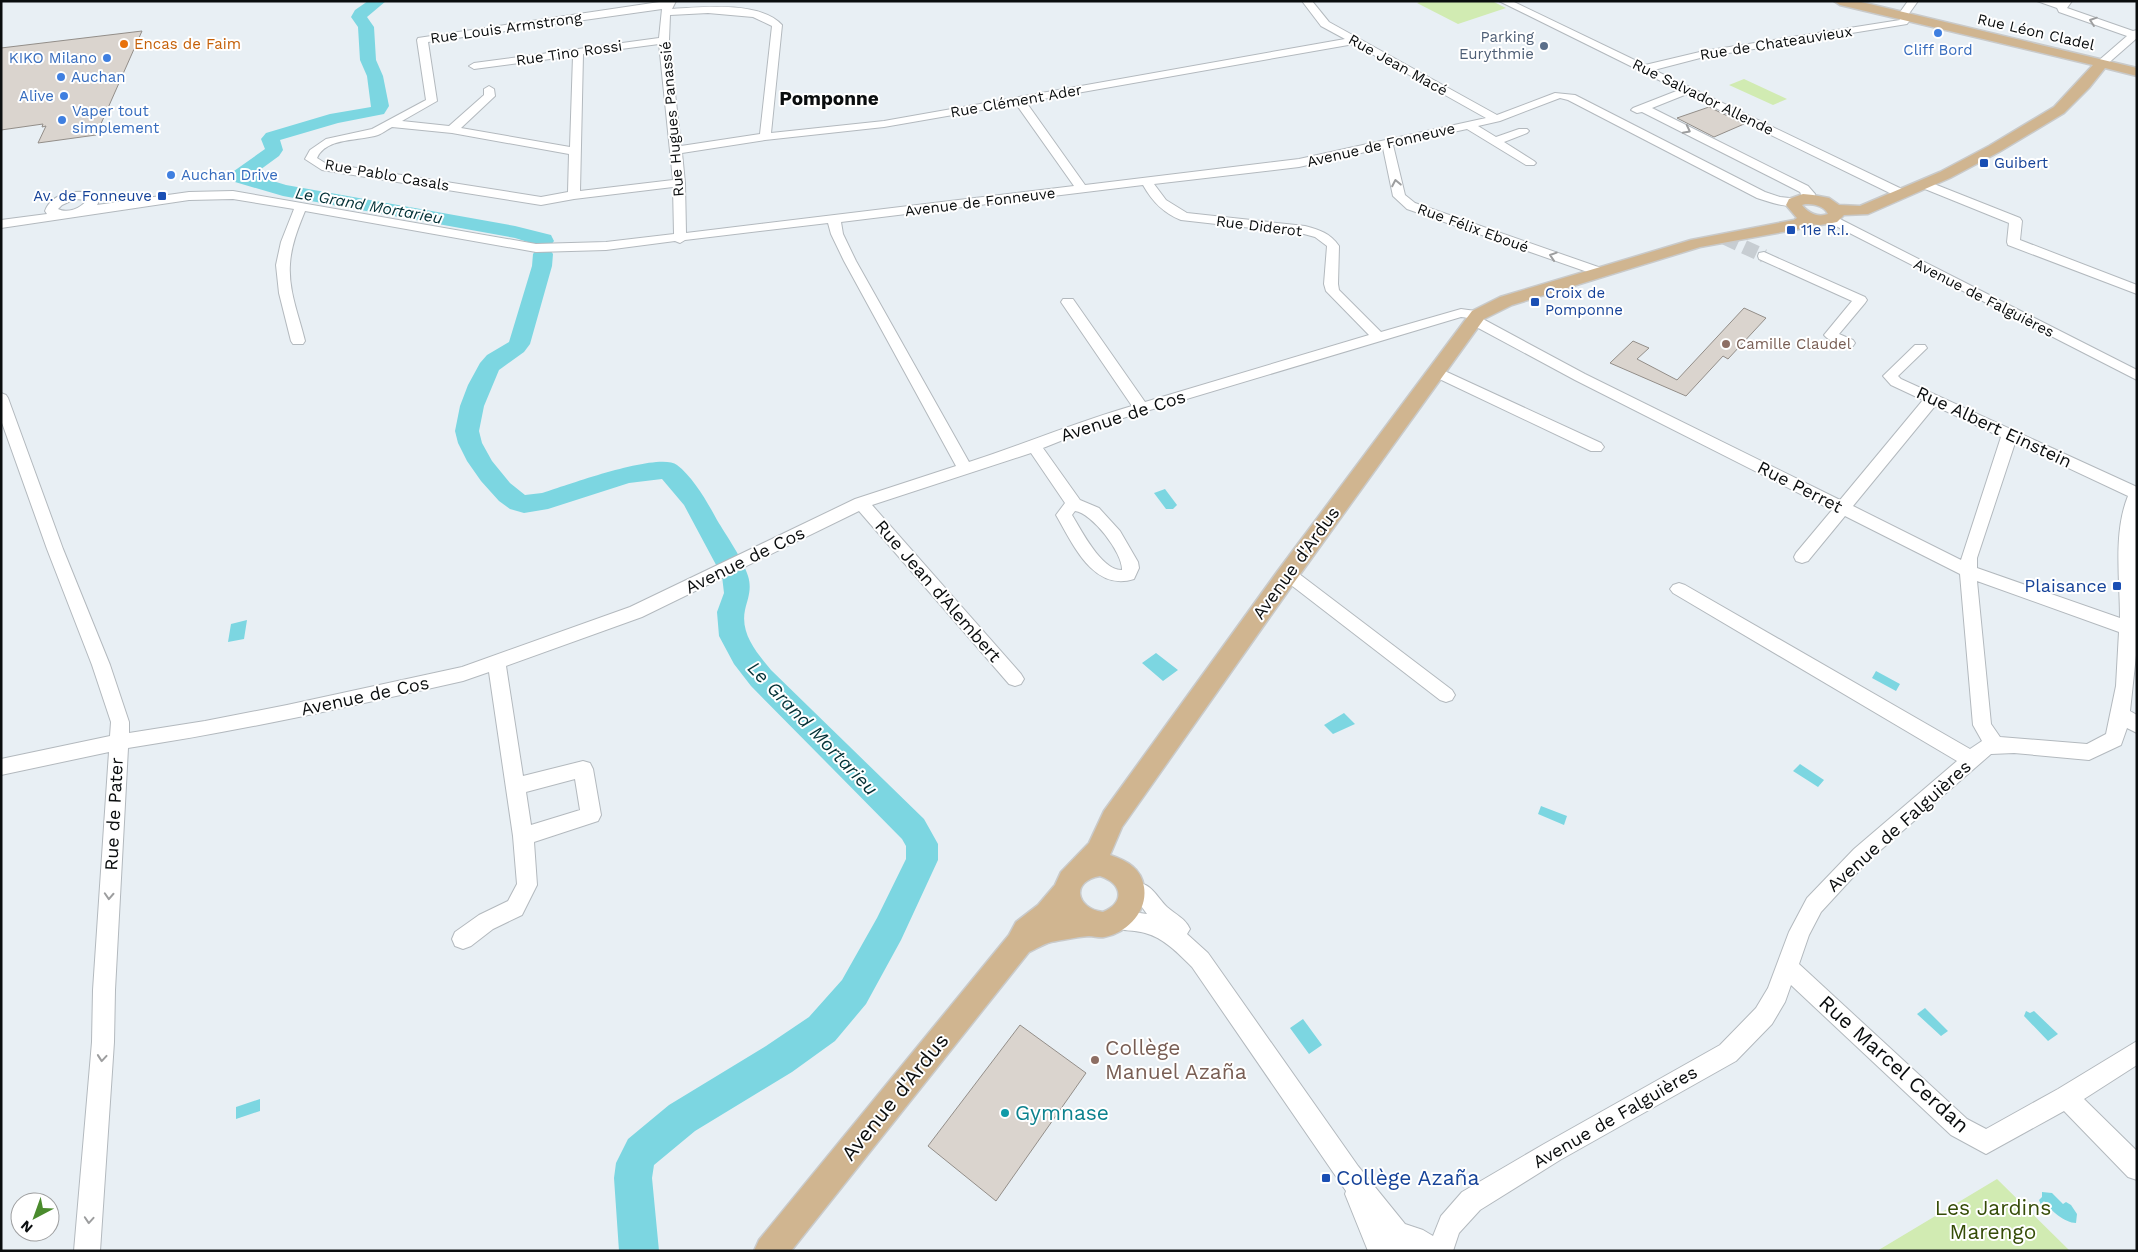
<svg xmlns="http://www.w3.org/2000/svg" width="2138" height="1252" font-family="'Work Sans',sans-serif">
<rect width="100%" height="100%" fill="#e8eff4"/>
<path fill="#d1ebb2" d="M1422 1H1492L1506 8 1458 24 1417 3Z
M1744 79 1787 99 1773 105 1729 85Z
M1997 1179 2070 1251H1877Z"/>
<path fill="#7cd6e1" d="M1165 489 1177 505 1173 509H1166L1154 493Z
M247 620 244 639 228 642 231 624Z
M1156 653 1178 670 1163 681 1142 663Z
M1876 671 1900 684 1896 691 1872 678Z
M1344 713 1355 724 1333 734 1324 725Z
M1800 764 1824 780 1818 787 1793 771Z
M1541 806 1567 816 1564 825 1538 814Z
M1925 1008 1948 1031 1941 1036 1917 1014Z
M2026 1011 2030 1013 2034 1011 2058 1034 2048 1041 2024 1016Z
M1303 1019 1322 1045 1309 1054 1290 1028Z
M260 1099V1111L236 1119V1107Z
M2042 1192 2052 1193 2063 1204 2066 1202 2071 1205 2077 1214 2076 1223C2065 1223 2050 1210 2044 1201L2041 1205 2039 1200 2042 1197Z"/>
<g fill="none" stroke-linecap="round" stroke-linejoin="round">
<path fill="#7cd6e1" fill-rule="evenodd" d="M368 1H386L367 17 374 27 376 60 383 76 389 106 384 114 338 123 280 140 283 150 279 156 253 175 286 185 515 226 551 235 554 241 551 245 544 247 515 238 283 196 235 182 232 175 234 171 265 149 261 139 266 133 330 114 371 107 367 76 360 60 358 27 351 17 355 10Z
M543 248 550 250 553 254 552 266 530 344 524 352 499 370 484 406 479 431 482 443 492 461 510 483 525 495 542 493C565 486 659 451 677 465 693 477 708 503 717 520 726 535 744 561 748 576 752 589 748 598 745 610 740 634 757 653 771 670L924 819 938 844V860L901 940 866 1004 835 1041 792 1072 695 1131 654 1165 652 1178 659 1251H619L614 1178 616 1163 628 1139 669 1105 766 1046 809 1017 842 980 877 918 906 859V846L902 839 751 686 734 664 719 636 717 612 724 593 722 576 684 505 662 479 629 483 548 509 524 513 510 509 499 501 481 481 467 461 458 443 455 431 460 406 468 385 480 363 487 355 509 342 532 266 533 254 536 250Z"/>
</g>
<path fill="#dad4ce" stroke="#938e89" d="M142 31 96 135 38 143 46 126 42 127 43 124 1 130V48Z
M1709 107 1744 124 1714 137 1677 118Z
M1744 308 1766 318 1728 359 1723 356 1686 396 1610 363 1633 341 1649 348 1637 359 1677 380Z
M1020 1025 1086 1073 996 1201 928 1146Z"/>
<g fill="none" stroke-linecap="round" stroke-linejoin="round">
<path stroke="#c7cdd2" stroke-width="14" stroke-dasharray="14 7" stroke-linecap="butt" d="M1725 238 1764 256"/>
<defs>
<path id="minor" d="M666 1H676L672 9C701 7 761 1 782 25L771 133 884 121 1345 39 1321 26 1302 1H1312L1329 22 1497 115 1555 93 1575 95 1765 192 1780 197 1799 199 1801 202 1799 205C1785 208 1770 202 1757 198L1568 100 1560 98 1500 121 1478 126 1496 137 1519 129H1527L1529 131 1527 133 1504 142 1534 161 1536 163 1534 165H1526L1467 129 1393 145 1405 195 1415 203 1604 269 1606 272 1604 275 1599 276 1407 209 1393 196 1383 148 1299 167 1154 184 1166 200 1187 213 1305 226C1320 230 1330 233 1339 246L1338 284 1339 290 1381 332 1461 309 1483 312 1485 315 1481 318 1585 374 1840 500 1923 400 1891 385 1883 376 1915 345H1925L1927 348 1898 376 1901 379 2137 487V646L2130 711 2137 715V733L2127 728 2121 745 2089 760 2014 753 1991 754 1868 861 1821 912 1809 935 1799 964 1967 1119 1986 1129 2058 1089 2137 1041V1065L2084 1099 2137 1151V1180L2128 1177 2064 1111 1986 1154 1951 1135 1791 985 1785 1002 1772 1024 1736 1061 1560 1160 1480 1210 1459 1233 1453 1251H1368L1345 1194 1346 1191 1192 967C1179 954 1164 938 1145 933 1134 930 1122 931 1111 927L1107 920 1111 913 1118 910 1147 914 1139 903 1126 899 1123 892 1126 885C1149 877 1154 894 1167 907 1176 915 1185 918 1190 929L1187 934 1208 953 1358 1166 1405 1224 1423 1230 1433 1236 1441 1216 1462 1192 1544 1144 1720 1045 1756 1008 1768 988 1789 932 1807 898 1854 849 1957 761 1673 593 1670 589 1673 585 1679 583 1685 585 1970 749 1982 741 1973 725 1960 574 1845 516 1808 561 1802 563 1796 561 1794 557 1796 553 1832 510 1575 380 1469 323 1467 320 1469 318 1461 317 1103 424 1043 448 1080 500 1099 508 1120 531 1138 562 1139 568 1134 579C1093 592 1073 544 1056 515L1065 503 1031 453 872 505 1021 674 1024 679 1021 684 1015 686 1009 684 859 511 642 617 506 666 523 776 583 761 590 763 593 769 601 815 598 821 534 842 537 885 522 915 493 929 471 946 463 949 455 946 452 939 455 932 479 915 508 901 517 884 513 836 489 672 463 681C352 706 241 731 128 748L115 990 114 1042 100 1251H74L92 1042 93 990 109 752 1 775V759L110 736 111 722 92 665 47 549 1 420V393L6 395 8 398 63 549 110 665 129 722V733L205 721 287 705 462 667 630 607 855 499 956 466 844 261 831 234 828 223 685 240 680 243 675 241 606 250 536 252 305 211C298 228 291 246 290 264 288 290 299 316 305 341L303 344H293L291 341 279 293 276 265 281 242 294 209 233 199 189 200 1 228V220L47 214 45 211C52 191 82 188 98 196L100 199 97 205 189 192 233 191 536 244 606 242 674 234 673 187 574 199 541 205 322 170 305 159 310 150 326 139 372 129 426 100 417 40 418 38ZM662 9 659 38 474 63 469 66 474 69 573 56 570 147 461 128 495 96 494 89 489 86 484 89V95L449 126 402 121 437 101 428 42ZM708 13 753 17 772 26 760 134 681 146 669 40 670 15ZM659 44 673 180 580 191 583 54ZM1354 44 1486 118 1299 159 1085 185 1026 102ZM1016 104 1074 186 686 233 685 183 682 153 765 140 884 127ZM392 127 452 133 569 154 568 192 541 197 325 163 317 158C326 137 361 141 378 135 383 133 388 129 392 127ZM1143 185C1152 201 1163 213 1181 220L1304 234 1315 237 1327 246 1324 284 1326 291 1369 335 1145 402 1073 299H1063L1061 302 1132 406C1077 422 1024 444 969 462L856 261 843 234 841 222ZM75 199 87 200C81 208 68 214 58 209L62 205ZM1935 406 2001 437 1961 560 1853 506ZM2015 443 2128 496C2113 533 2120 579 2120 618L1977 568V558ZM1075 511C1092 513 1123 553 1122 570 1102 571 1081 530 1072 515ZM1977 581 2119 632 2116 686 2106 734 2087 744 2000 737 1991 724ZM575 779 580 810 531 825 526 792Z
M1499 1H1512L1645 65 1704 51 1900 20 1898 15 1908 1H1918L1908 15 1910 20 1907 24 1704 57 1654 70 1906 191 1908 194 1902 198 1898 197 1687 94 1652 108 1808 186 1815 194 1813 202H1805L1800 192 1642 112 1637 113 1631 110 1633 108 1679 90Z
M2037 1H2072L2067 8 2133 31 2137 30V38L2105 66H2097L2096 64 2097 62 2127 36 2059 12 2057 8Z
M1924 180 2020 218 2022 221 2020 240 2137 285V294L2008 245 2007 242 2009 223 1920 187 1918 184Z
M1832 215 2137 370V380L1828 222 1826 219Z
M1764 252 1865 297 1867 300 1865 303 1839 334 1853 340 1855 343 1853 346C1844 348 1830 342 1824 335L1852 301 1759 259 1758 256 1759 253Z
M1436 367 1601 443 1604 447 1601 451H1591L1431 375 1429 372 1431 369Z
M1288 568 1294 570 1452 690 1455 695 1452 700 1446 702 1440 700 1282 578 1280 574 1282 570Z"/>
<path id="major" d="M1834 1H1857L2137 68V76L2105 68 2089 88 2064 113 1999 152 1950 178 1868 214 1844 215 1837 222 1832 223 1820 225 1810 224 1799 229 1700 247 1512 305 1484 319 1293 584 1122 827 1110 855C1127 861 1141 868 1144 887 1148 911 1127 933 1104 937 1100 938 1094 936 1089 936 1076 937 1063 940 1051 942 1043 944 1036 949 1029 952L791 1251H754L759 1240 1009 935 1016 922 1038 905 1055 885 1061 872 1089 843 1104 811 1277 572 1472 311 1500 297 1691 240 1794 220 1797 218 1786 205 1789 199 1803 194 1813 195 1829 198 1839 205 1860 206 1940 172 1989 146 2054 107 2093 65 1840 5ZM1805 204C1813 204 1824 205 1828 214 1818 218 1808 213 1802 205ZM1100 876C1122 883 1126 902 1103 912 1076 909 1070 881 1100 876Z"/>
</defs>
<use href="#minor" stroke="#b3b9be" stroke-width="2"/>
<use href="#major" stroke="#c9caca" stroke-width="3"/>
<use href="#minor" fill="#fff" fill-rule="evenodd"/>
<use href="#major" fill="#d0b590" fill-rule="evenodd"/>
</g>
<defs><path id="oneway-chevron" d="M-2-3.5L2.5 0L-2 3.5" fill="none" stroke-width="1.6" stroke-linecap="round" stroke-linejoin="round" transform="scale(1.25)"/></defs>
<g stroke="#9d9e9f">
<use href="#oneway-chevron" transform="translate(2093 21) rotate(-161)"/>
<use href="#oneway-chevron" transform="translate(1687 130) rotate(27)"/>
<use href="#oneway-chevron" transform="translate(1396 183) rotate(-101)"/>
<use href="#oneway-chevron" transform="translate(1553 256) rotate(-162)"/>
<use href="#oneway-chevron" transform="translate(109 896) rotate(93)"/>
<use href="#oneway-chevron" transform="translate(102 1058) rotate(95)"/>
<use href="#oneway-chevron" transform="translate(89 1220) rotate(94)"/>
</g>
<g fill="#3f7fe0" stroke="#fff" stroke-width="2">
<circle cx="1938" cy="33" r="5"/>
<circle cx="107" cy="58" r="5"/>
<circle cx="61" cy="77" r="5"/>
<circle cx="64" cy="96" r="5"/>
<circle cx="62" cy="120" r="5"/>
<circle cx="171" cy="175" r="5"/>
</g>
<circle fill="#e8710a" stroke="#fff" stroke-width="2" cx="124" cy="44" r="5"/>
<circle fill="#5c6f8a" stroke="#fff" stroke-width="2" cx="1544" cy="46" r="5"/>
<g fill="#1a4fb4" stroke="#fff" stroke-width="2">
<rect x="1979" y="158" width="10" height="10" rx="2.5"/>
<rect x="157" y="191" width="10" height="10" rx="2.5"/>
<rect x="1786" y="225" width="10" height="10" rx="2.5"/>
<rect x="1530" y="297" width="10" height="10" rx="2.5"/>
<rect x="2112" y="581" width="10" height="10" rx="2.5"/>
<rect x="1321" y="1173" width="10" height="10" rx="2.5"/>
</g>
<g fill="#8d6e63" stroke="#fff" stroke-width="2">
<circle cx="1726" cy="344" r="5"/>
<circle cx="1095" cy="1060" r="5"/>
</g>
<circle fill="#0f9aa8" stroke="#fff" stroke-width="2" cx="1005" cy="1113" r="5"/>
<g text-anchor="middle" stroke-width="4" stroke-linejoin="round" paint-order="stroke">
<g font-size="15" fill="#0a0d0e" stroke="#fff">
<text transform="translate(506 28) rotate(-8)" y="5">Rue Louis Armstrong</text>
<text transform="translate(2036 32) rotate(13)" y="5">Rue Léon Cladel</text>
<text transform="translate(1776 43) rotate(-9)" y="5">Rue de Chateauvieux</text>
<text transform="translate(569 53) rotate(-8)" y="5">Rue Tino Rossi</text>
<text transform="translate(1398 65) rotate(29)" y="5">Rue Jean Macé</text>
<text transform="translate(1703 97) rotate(26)" y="5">Rue Salvador Allende</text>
<text transform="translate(1016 101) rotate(-10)" y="5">Rue Clément Ader</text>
<text transform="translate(672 119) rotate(-95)" y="5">Rue Hugues Panassié</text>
<text transform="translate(1381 145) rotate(-13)" y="5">Avenue de Fonneuve</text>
<text transform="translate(387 175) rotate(10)" y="5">Rue Pablo Casals</text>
<text transform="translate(980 202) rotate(-7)" y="5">Avenue de Fonneuve</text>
<text transform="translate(1259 226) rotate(7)" y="5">Rue Diderot</text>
<text transform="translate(1473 228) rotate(20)" y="5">Rue Félix Eboué</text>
<text transform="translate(1984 298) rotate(27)" y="5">Avenue de Falguières</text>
</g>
<g font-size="15" fill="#4e5e75" stroke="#fff" text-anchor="end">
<text x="1534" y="42">Parking<tspan x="1534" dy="17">Eurythmie</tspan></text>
</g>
<g font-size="15" fill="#c56008" stroke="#fff" text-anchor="start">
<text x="134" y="49">Encas de Faim</text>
</g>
<g font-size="15" fill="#366cbe" stroke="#fff" text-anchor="start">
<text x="1938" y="55" text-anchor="middle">Cliff Bord</text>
<text x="97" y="63" text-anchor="end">KIKO Milano</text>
<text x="71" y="82">Auchan</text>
<text x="54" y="101" text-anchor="end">Alive</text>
<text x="72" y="116">Vaper tout<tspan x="72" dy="17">simplement</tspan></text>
<text x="181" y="180">Auchan Drive</text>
</g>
<g font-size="15" fill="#164399" stroke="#fff" text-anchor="start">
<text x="1994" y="168">Guibert</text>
<text x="152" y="201" text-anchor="end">Av. de Fonneuve</text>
<text x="1801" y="235">11e R.I.</text>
<text x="1545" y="298">Croix de<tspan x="1545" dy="17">Pomponne</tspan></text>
</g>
<g font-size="15" fill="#785e54" stroke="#fff" text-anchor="start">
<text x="1736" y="349">Camille Claudel</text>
</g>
<g font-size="16" font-style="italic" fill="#023035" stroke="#fff">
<text transform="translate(369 205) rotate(10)" y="6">Le Grand Mortarieu</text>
</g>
<g font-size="18" fill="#0a0d0e" stroke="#fff">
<text transform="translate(1123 416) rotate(-18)" y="6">Avenue de Cos</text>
<text transform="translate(1994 427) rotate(25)" y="6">Rue Albert Einstein</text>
<text transform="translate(1800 487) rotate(27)" y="6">Rue Perret</text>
<text transform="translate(745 560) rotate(-26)" y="6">Avenue de Cos</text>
<text transform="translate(1296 563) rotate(-54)" y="6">Avenue d'Ardus</text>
<text transform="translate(938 591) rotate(49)" y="6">Rue Jean d'Alembert</text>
<text transform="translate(365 696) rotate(-12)" y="6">Avenue de Cos</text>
<text transform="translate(114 814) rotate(-87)" y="6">Rue de Pater</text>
<text transform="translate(1899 826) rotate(-42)" y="6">Avenue de Falguières</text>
<text transform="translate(1615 1117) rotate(-30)" y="6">Avenue de Falguières</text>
</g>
<g font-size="18" fill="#164399" stroke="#fff" text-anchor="end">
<text x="2107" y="592">Plaisance</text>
</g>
<g font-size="19" font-weight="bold" fill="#0a0d0e" stroke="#fff">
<text x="829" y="105">Pomponne</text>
</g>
<g font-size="19" font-style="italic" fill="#023035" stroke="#fff">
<text transform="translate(813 728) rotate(46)" y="7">Le Grand Mortarieu</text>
</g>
<g font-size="21" fill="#785e54" stroke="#fff" text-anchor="start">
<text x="1105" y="1055">Collège<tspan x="1105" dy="24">Manuel Azaña</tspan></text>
</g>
<g font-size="21" fill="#0a0d0e" stroke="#fff">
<text transform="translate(1894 1064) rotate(42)" y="7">Rue Marcel Cerdan</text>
<text transform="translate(895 1097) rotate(-51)" y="7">Avenue d'Ardus</text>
</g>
<g font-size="21" fill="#0d838f" stroke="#fff" text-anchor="start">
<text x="1015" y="1120">Gymnase</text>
</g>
<g font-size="21" fill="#164399" stroke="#fff" text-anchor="start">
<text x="1336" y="1185">Collège Azaña</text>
</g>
<g font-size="21" fill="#354c07" stroke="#fff">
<text x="1993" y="1215">Les Jardins<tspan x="1993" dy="24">Marengo</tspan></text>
</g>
</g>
<rect width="2138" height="1252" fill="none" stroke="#0a0d0e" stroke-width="5"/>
<g transform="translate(35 1217) rotate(221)"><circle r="24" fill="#ffffff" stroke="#9d9e9f"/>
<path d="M0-4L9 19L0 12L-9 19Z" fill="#4a8b2d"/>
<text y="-8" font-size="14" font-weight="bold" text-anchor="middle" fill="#0a0d0e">N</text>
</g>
</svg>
